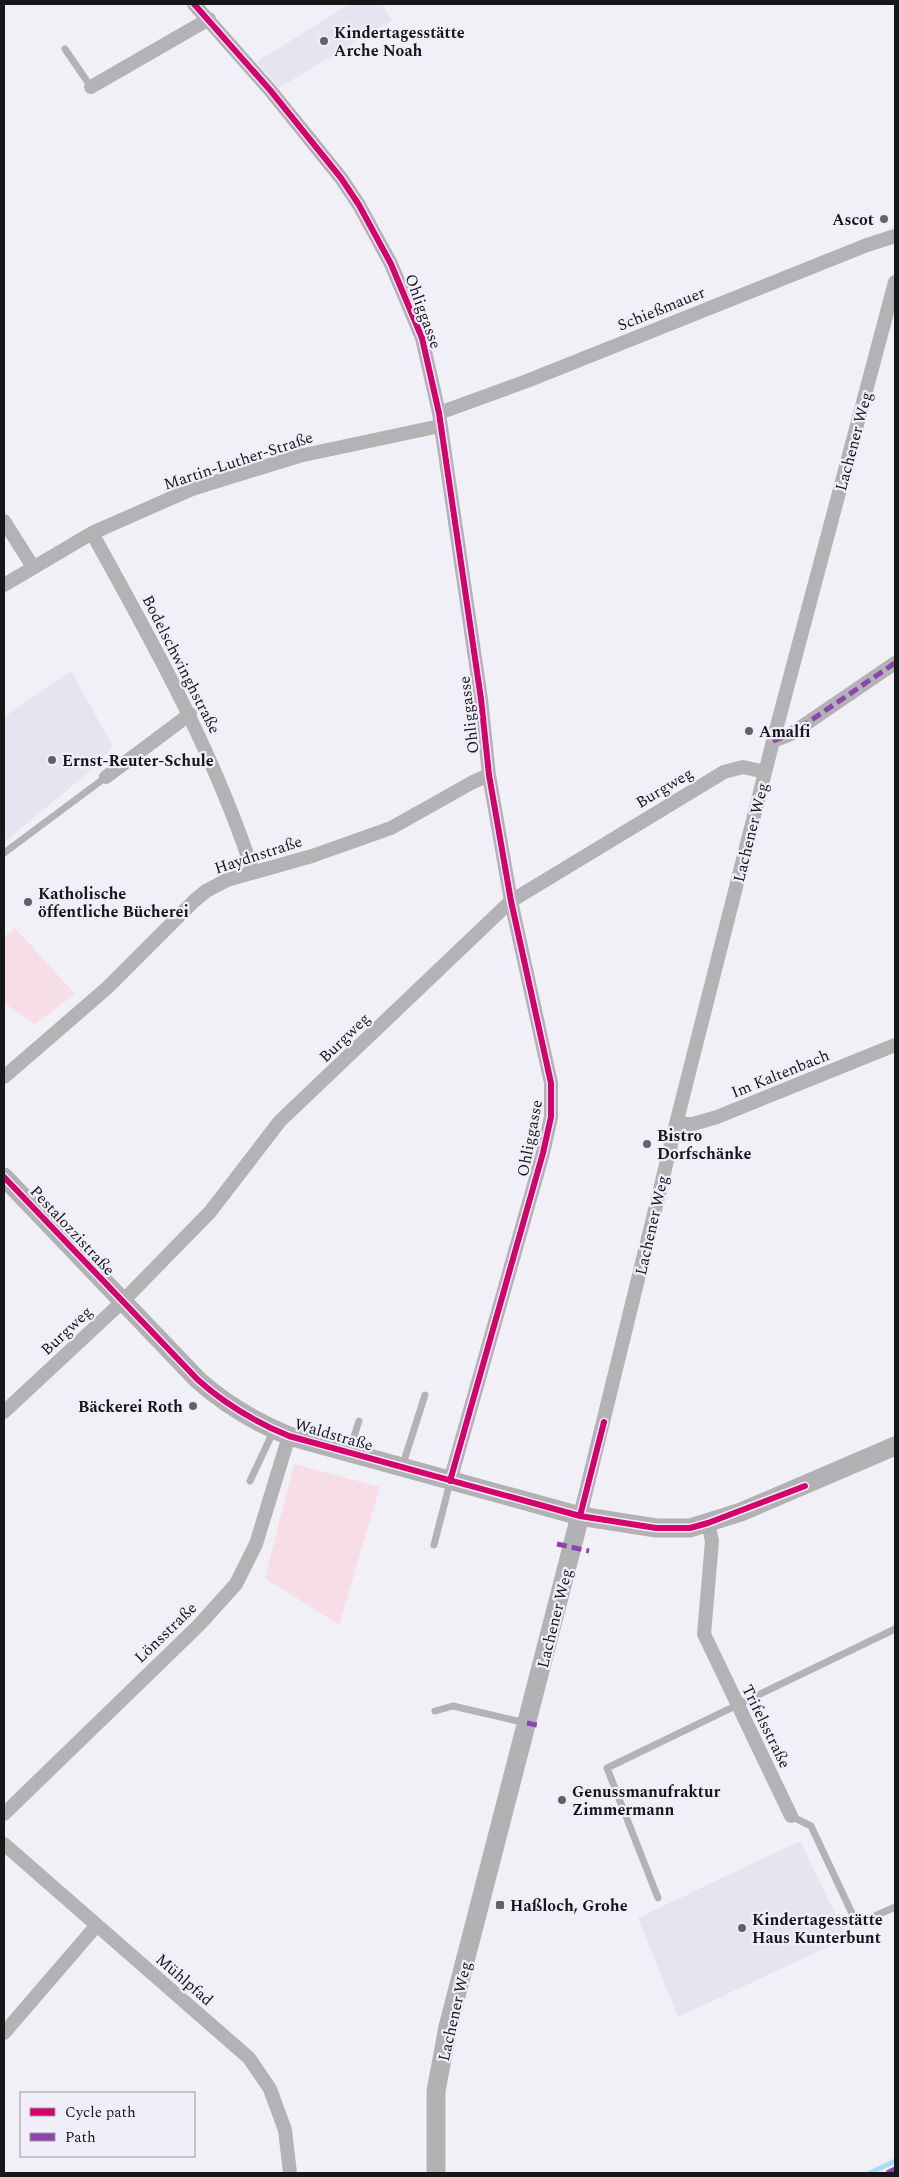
<svg xmlns="http://www.w3.org/2000/svg" width="899" height="2177" font-family="Spectral,serif">
<rect width="100%" height="100%" fill="#f1f0f6"/>
<path fill="#e6e4f0" d="M349 4H382L392 20 279 88 257 62Z
M71 671 113 747 88 773 4 842V717Z
M800 1841 847 1938 678 2017 638 1918Z"/>
<path fill="#f7dde6" d="M15 928 75 994 35 1024 4 1003V937Z
M294 1464 380 1487 339 1625 265 1578Z"/>
<g fill="none" stroke-linecap="round" stroke-linejoin="round">
<path stroke="#a6defa" stroke-width="5" d="M870 2173 895 2161"/>
<path stroke="#b3b3b5" stroke-width="7" d="M65 49 91 87
M4 853 106 777
M349 1452 359 1421
M402 1467 425 1395
M250 1481 274 1430
M434 1545 450 1482
M435 1711 453 1706 526 1723
M791 1816 811 1826 857 1924 895 1907
M658 1898 607 1768 895 1629"/>
<path stroke="#b3b3b5" stroke-width="14" d="M194 4 270 90 341 178 359 205 391 264 422 338 439 413 481 699 489 775 511 901 551 1083V1117L543 1153 450 1481
M91 87 209 19
M439 413 527 381 867 245 895 236
M4 521 33 567
M92 533C153 643 214 752 253 872
M4 585 92 533 192 489 299 456 440 426
M773 741 791 734 895 663
M106 777 190 714
M4 1077 107 988 194 901 206 891 227 880 312 856 391 828 473 782 489 775
M676 1124H693L717 1117 895 1045
M4 1412 122 1302 210 1212 280 1121 511 901 724 772 743 767 765 772
M580 1516 676 1124 773 741 895 282
M708 1523 712 1541 704 1634 791 1816
M4 1814 199 1625 236 1584 256 1544 289 1436
M4 1844 249 2058 270 2089 285 2130 290 2173
M4 2033 97 1925"/>
<path stroke="#b2b2b5" stroke-width="19" d="M4 1177 198 1380C225 1404 255 1422 289 1436L580 1516 656 1528H690L741 1512 895 1446
M436 2173V2091L448 2027 580 1516"/>
<path stroke="#8e44ad" stroke-width="5" stroke-dasharray="10 5" stroke-linecap="butt" d="M773 741 791 734 895 663
M557 1544 589 1551
M527 1723 541 1726
M887 2173 895 2169"/>
<defs>
<path id="cycleway" d="M194 4 270 90 341 178 359 205 391 264 422 338 439 413 481 699 489 775 511 901 551 1083V1117L543 1153 450 1481
M4 1177 198 1380C225 1404 255 1422 289 1436L580 1516 656 1528H690L708 1523 805 1486
M580 1516 604 1422"/>
</defs>
<use href="#cycleway" stroke="#f0eef8" stroke-width="9"/>
<use href="#cycleway" stroke="#d6006c" stroke-width="6"/>
</g>
<g fill="#636266" stroke="#f0eef8" stroke-width="2">
<circle cx="324" cy="41" r="5"/>
<circle cx="884" cy="219" r="5"/>
<circle cx="749" cy="731" r="5"/>
<circle cx="52" cy="760" r="5"/>
<circle cx="28" cy="902" r="5"/>
<circle cx="647" cy="1144" r="5"/>
<circle cx="193" cy="1406" r="5"/>
<circle cx="562" cy="1800" r="5"/>
<rect x="495" y="1900" width="10" height="10" rx="2.5"/>
<circle cx="742" cy="1928" r="5"/>
</g>
<g text-anchor="middle" stroke-width="4.5" stroke-linejoin="round" paint-order="stroke">
<g font-size="16" font-weight="bold" fill="#171619" stroke="#f0eef8" text-anchor="start">
<text x="334" y="38">Kindertagesstätte<tspan x="334" dy="18">Arche Noah</tspan></text>
<text x="874" y="225" text-anchor="end">Ascot</text>
<text x="759" y="737">Amalfi</text>
<text x="62" y="766">Ernst-Reuter-Schule</text>
<text x="38" y="899">Katholische<tspan x="38" dy="18">öffentliche Bücherei</tspan></text>
<text x="657" y="1141">Bistro<tspan x="657" dy="18">Dorfschänke</tspan></text>
<text x="183" y="1412" text-anchor="end">Bäckerei Roth</text>
<text x="572" y="1797">Genussmanufraktur<tspan x="572" dy="18">Zimmermann</tspan></text>
<text x="510" y="1911">Haßloch, Grohe</text>
<text x="752" y="1925">Kindertagesstätte<tspan x="752" dy="18">Haus Kunterbunt</tspan></text>
</g>
<g font-size="16" fill="#171619" stroke="#f0eef8">
<text transform="translate(661 308) rotate(-22)" y="6">Schießmauer</text>
<text transform="translate(424 311) rotate(70)" y="6">Ohliggasse</text>
<text transform="translate(853 441) rotate(-75)" y="6">Lachener Weg</text>
<text transform="translate(238 460) rotate(-18)" y="6">Martin-Luther-Straße</text>
<text transform="translate(182 664) rotate(63)" y="6">Bodelschwinghstraße</text>
<text transform="translate(468 715) rotate(-97)" y="6">Ohliggasse</text>
<text transform="translate(664 787) rotate(-31)" y="6">Burgweg</text>
<text transform="translate(750 832) rotate(-76)" y="6">Lachener Weg</text>
<text transform="translate(258 854) rotate(-18)" y="6">Haydnstraße</text>
<text transform="translate(344 1037) rotate(-44)" y="6">Burgweg</text>
<text transform="translate(780 1073) rotate(-22)" y="6">Im Kaltenbach</text>
<text transform="translate(529 1138) rotate(-79)" y="6">Ohliggasse</text>
<text transform="translate(651 1225) rotate(-77)" y="6">Lachener Weg</text>
<text transform="translate(73 1230) rotate(47)" y="6">Pestalozzistraße</text>
<text transform="translate(66 1330) rotate(-43)" y="6">Burgweg</text>
<text transform="translate(334 1434) rotate(16)" y="6">Waldstraße</text>
<text transform="translate(554 1618) rotate(-76)" y="6">Lachener Weg</text>
<text transform="translate(165 1632) rotate(-44)" y="6">Lönsstraße</text>
<text transform="translate(767 1726) rotate(64)" y="6">Trifelsstraße</text>
<text transform="translate(185 1979) rotate(41)" y="6">Mühlpfad</text>
<text transform="translate(454 2011) rotate(-77)" y="6">Lachener Weg</text>
</g>
</g>
<rect width="899" height="2177" fill="none" stroke="#171619" stroke-width="10"/>
<rect x="20" y="2092" width="175" height="65" fill="#f0eef8" stroke="#99989f"/>
<rect x="30" y="2108" width="25" height="8" fill="#d6006c" stroke="#99989f"/>
<text x="65" y="2117" font-size="15" fill="#171619">Cycle path</text>
<rect x="30" y="2133" width="25" height="8" fill="#8e44ad" stroke="#99989f"/>
<text x="65" y="2142" font-size="15" fill="#171619">Path</text>
</svg>
